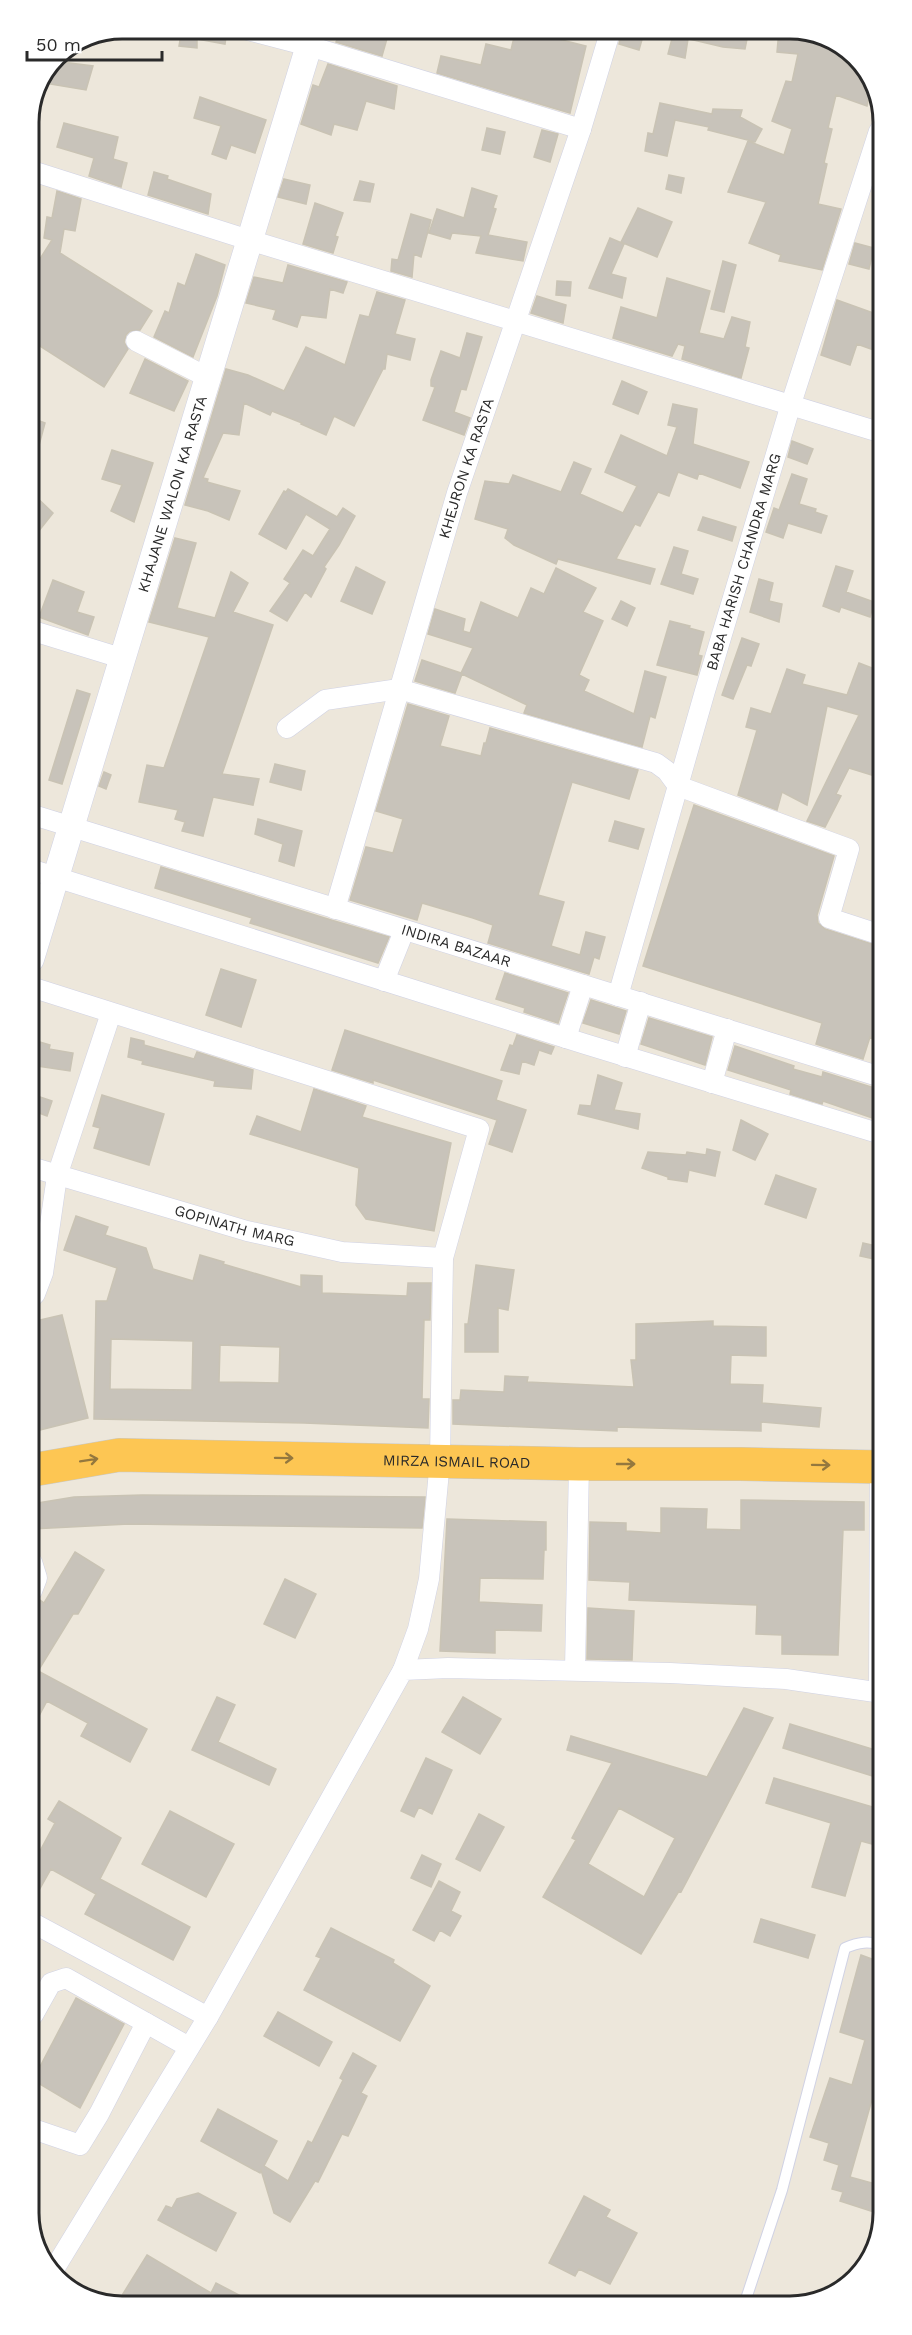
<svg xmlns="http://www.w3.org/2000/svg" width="912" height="2335" font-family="'Work Sans',sans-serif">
<rect width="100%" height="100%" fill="#ede7db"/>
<path fill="#c8c3ba" stroke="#c9c3b4" stroke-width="1.5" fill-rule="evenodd" d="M182 29H227L225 44 197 39V48L179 46Z
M341 29H367L388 35 382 56 336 42Z
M516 29 535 32 536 29H565L562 40 586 46 570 113 437 73 441 56 481 65 486 44 511 50Z
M623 29H645L639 50 619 44Z
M672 29H749L745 49 723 47 685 38 688 39 685 58 668 54 673 35 671 34Z
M779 30 812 35 847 48 872 83 867 106 836 95 828 128 832 129 824 163 827 164 818 204 841 209 822 270 779 261 781 255 749 243 766 202 728 192 748 141 784 155 792 129 772 121 786 81 792 82 798 54 777 52Z
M54 61 93 66 86 90 44 83Z
M328 64 397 86 394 109 366 101 357 130 334 124 331 135 301 124 313 85 319 87Z
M200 97 266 120 255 153 231 145 226 159 212 154 221 126 194 118Z
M660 103 712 114 713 109 742 110 740 117 762 129 755 142 708 130 709 127 675 120 667 156 645 151 648 133 653 134Z
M64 123 118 137 113 159 127 163 121 187 89 176 94 158 57 147Z
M487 128 505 132 500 154 482 150Z
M542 130 558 134 550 162 534 157Z
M154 172 168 176 167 179 211 194 208 214 148 195Z
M669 175 684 178 681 193 666 189Z
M284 179 310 185 306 204 278 197Z
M360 181 374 184 370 202 354 200Z
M472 188 497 196 493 208 496 209 488 235 527 242 523 261 476 253 481 236 452 233 450 239 429 233 437 209 464 218Z
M57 191 81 199 75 231 64 229 60 253 152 311 140 330 130 331 126 335 124 342 128 349 104 387 29 339V276L52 240 44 238 47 217 52 218Z
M315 203 343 213 335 236 338 237 333 253 303 244Z
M638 208 672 222 657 257 621 242Z
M411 214 431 220 421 257 414 254 412 277 391 271 392 259 398 260Z
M610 238 624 244 611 274 626 278 622 298 589 288Z
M855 243 874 248 869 269 849 264Z
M196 254 225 265 217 296 193 357 154 337 165 311 169 313 178 283 185 286Z
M723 261 736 265 724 312 711 309Z
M288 265 347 282 343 293 330 289 326 318 301 315 297 327 273 319 276 310 246 303 254 277 283 283Z
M667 278 710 291 699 333 724 339 732 317 750 322 745 347 749 348 741 378 682 359 685 346 678 344 672 356 613 338 621 307 657 318Z
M557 281 571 282 570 296 556 295Z
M377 292 405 300 395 334 415 339 410 360 387 354 385 369H383L354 426 334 416 326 435 301 424 302 423 272 411 270 415 244 403 239 435 223 433 203 478 208 479 207 482 240 491 229 520 208 511 185 505 226 369 248 375 284 391 306 347 345 365 360 315 369 317Z
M537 296 566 305 563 323 531 313Z
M837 300 879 315V352L857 344 850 365 821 355Z
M467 333 482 337 466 390 461 389 454 412 470 418 464 435 423 420 435 387 431 386V380L441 351 460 358Z
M145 359 188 381 174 411 130 393Z
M622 381 647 392 638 414 613 404Z
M673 404 697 409 693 444 749 462 740 488 699 473 697 479 678 472 669 496 658 492 640 526 635 524 616 559 655 569 650 584 558 559 556 564 514 545 505 538 508 529 475 519 485 481 509 484 513 475 561 492 574 462 591 469 580 494 623 513 637 486 605 472 621 435 667 456 677 427 668 425Z
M29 417 45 423 34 464H29Z
M792 441 813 449 807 464 788 457Z
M112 450 153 463 134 522 111 511 122 485 102 479Z
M792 474 807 479 799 504 816 509 815 512 827 516 821 533 788 523 783 538 766 532 774 508 779 510Z
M288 489 337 517 343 508 355 516 339 545 324 567 326 569 311 597 305 592 287 621 270 611 290 583 284 579 303 550 313 556 330 529 306 514 286 549 259 534 284 491 286 492Z
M30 491 53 513 30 542Z
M703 517 736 527 732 541 698 530Z
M175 538 196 543 177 608 215 618 231 572 248 583 233 612 273 625 222 774 259 779 253 805 213 797 203 836 182 831 185 822 175 819 178 810 139 802 147 765 164 768 209 637 149 622Z
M674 547 688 551 681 574 698 579 693 594 661 584Z
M836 566 853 571 846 592 874 602 870 617 841 607 839 612 823 606Z
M356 567 385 582 372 614 341 601Z
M556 568 596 588 583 612 603 621 579 675 589 680 584 691 634 714 645 671 666 677 655 718 650 716 642 747 524 713 527 705 462 674 455 693 415 681 422 660 461 673 473 648 428 634 435 609 465 619 463 631 470 633 481 602 518 618 531 588 544 594Z
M759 579 773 583 769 601 782 604 779 622 750 612Z
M53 580 84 592 77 612 94 617 88 635 39 617Z
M621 601 635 608 627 626 612 619Z
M670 621 690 626 689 628 704 632 698 655 702 656 697 675 657 665Z
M742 638 759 644 751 666 747 665 733 699 722 695Z
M859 663 880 671V760L875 776 849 768 836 794 841 796 825 827 807 821 859 715 827 706 807 805 782 792 777 810 738 795 757 730 746 727 751 708 771 714 787 669 805 675 802 684 847 695Z
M77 690 90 694 62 784 49 780Z
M408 704 449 716 440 746 481 756 484 743H486L490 728 638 770 629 799 572 782 538 895 564 902 551 946 580 955 586 932 605 937 599 959 594 957 589 974 488 943 493 925 473 918 422 903 417 920 350 900 366 847 393 853 403 819 376 811Z
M275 764 305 771 301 790 270 782Z
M104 772 111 775 106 789 99 786Z
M694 805 834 856 817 915 818 923 825 929 881 947V1041L870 1037 863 1059 816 1044 822 1023 643 966Z
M258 819 302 831 294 866 279 861 283 844 255 834Z
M615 821 644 829 638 849 609 841Z
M161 867 331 920 389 937 378 963 250 923 252 918 155 888Z
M221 969 256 980 241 1027 206 1015Z
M505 973 568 993 558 1023 524 1012 525 1008 496 999Z
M591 1000 626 1011 619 1034 583 1023Z
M649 1018 712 1037 705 1065 641 1044Z
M345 1030 502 1081 496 1100 526 1110 512 1152 489 1144 497 1120 373 1080V1083L332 1070Z
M517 1035 554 1047 551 1054 539 1050 534 1065 522 1061 519 1074 501 1070 510 1045 513 1046Z
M131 1038 144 1041V1045L194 1059 197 1052 253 1070 251 1089 214 1086 215 1081 142 1064 143 1061 128 1057Z
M33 1040 50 1045 49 1049 73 1053 70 1071 31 1065V1048Z
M735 1046 794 1066 793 1069 822 1077 823 1072 881 1090V1121L823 1101 822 1104 790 1094 791 1090 728 1070Z
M598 1075 622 1083 614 1110 640 1114 638 1129 578 1114 580 1105 591 1106Z
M314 1089 366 1106 362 1117 451 1143 434 1231 366 1219 356 1205 359 1168 250 1134 257 1116 301 1132Z
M31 1094 52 1101 47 1116 31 1110Z
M102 1095 164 1114 149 1165 94 1148 100 1128 93 1126Z
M741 1120 768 1134 755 1160 733 1150Z
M707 1149 720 1152 715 1176 689 1170 687 1182 668 1179V1177L642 1168 648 1152 686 1155 687 1152 706 1155Z
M776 1175 816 1189 806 1218 765 1204Z
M76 1216 108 1227 105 1235 146 1248 153 1269 193 1281 200 1255 224 1262 223 1264 301 1287V1275L322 1276V1293L407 1296 408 1283H431L430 1320H424L422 1399H429L428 1428 304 1423 94 1419 96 1301H107L117 1268 64 1250ZM111 1339 193 1341 192 1390 110 1389ZM220 1345 280 1347 279 1383 219 1382Z
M863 1243 881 1247 879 1260 860 1256Z
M476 1265 514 1270 508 1310 498 1308V1352H465V1324H468Z
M62 1315 88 1418 32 1432 31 1322Z
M713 1321V1326L766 1327V1356L731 1355 730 1384 763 1385 762 1403 821 1408 819 1427 761 1422V1431L617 1427V1431L453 1424V1400H460L461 1390 504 1392 505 1376 528 1377 527 1382 634 1387 631 1360H636V1324Z
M142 1495 425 1497 422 1528 129 1524 32 1529V1504L74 1497Z
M741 1500 864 1502V1530H843L838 1655 782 1654V1635L756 1634 757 1605 629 1600 630 1582 589 1580 590 1522 626 1523V1531L661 1533V1508L707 1509 706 1529 741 1530Z
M447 1519 546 1522V1550H544L543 1579 480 1578 479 1602 542 1605 541 1631 495 1630V1653L440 1651Z
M75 1552 104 1570 78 1614H73L38 1671 147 1729 130 1762 81 1736 88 1723 47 1701 32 1729V1612L40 1600 44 1603Z
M285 1579 316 1594 295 1638 264 1624Z
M588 1608 634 1611 632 1660 587 1659Z
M217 1697 235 1705 218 1742 276 1769 269 1785 192 1750Z
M463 1697 501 1719 480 1754 442 1732Z
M744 1708 773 1718 681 1892 679 1891 641 1954 543 1897 576 1840 572 1838 612 1763 567 1750 571 1736 707 1777ZM619 1808 675 1838 644 1897 588 1864Z
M790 1724 882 1752V1779L783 1748Z
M426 1758 452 1770 432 1814 419 1807 414 1817 401 1811Z
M774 1778 883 1810V1847L861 1841 845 1896 812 1887 831 1823 766 1803Z
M59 1801 121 1838 100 1879 190 1927 173 1960 85 1914 96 1894 51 1869 33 1901V1864L55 1823 48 1819Z
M170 1811 234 1844 206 1897 142 1864Z
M479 1814 504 1827 480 1871 456 1859Z
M422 1855 441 1864 431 1887 411 1878Z
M439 1881 460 1892 451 1911 461 1916 450 1936 440 1930 434 1941 413 1930Z
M761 1919 815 1935 808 1958 754 1942Z
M331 1928 394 1960 393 1963 430 1986 400 2041 304 1990 321 1958 316 1956Z
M861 1955 883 1963V2061L850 2177 883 2186V2215L840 2201 843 2192 832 2189 839 2165 824 2160 829 2143 810 2137 830 2078 852 2085 865 2040 840 2032Z
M76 1998 124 2024 80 2108 33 2080Z
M278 2012 332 2042 319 2066 264 2036Z
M353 2053 376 2066 361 2093 367 2096 348 2136 342 2134 318 2182 315 2181 290 2222 274 2213 261 2170 260 2173 201 2141 218 2109 277 2141 264 2166 288 2181 308 2141 312 2143 343 2080 340 2078Z
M198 2193 236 2213 216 2251 158 2220 166 2206 172 2208 177 2199Z
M584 2196 610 2210 606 2217 637 2233 610 2284 579 2269 575 2276 549 2263Z
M147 2255 211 2293 216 2283 258 2305 136 2306 121 2297Z"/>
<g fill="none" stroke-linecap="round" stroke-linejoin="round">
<defs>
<path id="service" d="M745 2302 782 2190 845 1948C859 1942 868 1941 883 1945"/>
<g id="minor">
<path d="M244 29 309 46 581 129"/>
<path d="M29 170 249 240 879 432"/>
<path d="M136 341 207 377"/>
<path d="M30 630 121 658"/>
<path d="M287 728 325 700 399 689 656 763 667 771 678 786 849 849 829 918 881 935"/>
<path id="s1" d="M30 814 881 1077"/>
<path d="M30 869 585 1044 881 1134"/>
<path id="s2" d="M335 909 457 493 581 129 611 29"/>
<path d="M384 981 404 931"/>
<path d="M31 987 479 1129 443 1258 440 1460 429 1579 418 1629 403 1670"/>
<path id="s3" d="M618 996 705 691 791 404 879 131"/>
<path d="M566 1038 583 985"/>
<path d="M625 1057 641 1002"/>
<path d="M712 1083 727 1029"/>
<path id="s4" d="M31 1167 247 1231 342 1252 443 1258"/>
<path d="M31 1298 35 1294 43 1273 57 1176 111 1013"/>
<path d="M32 1562 37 1578 32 1591"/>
<path d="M575 1670 579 1464"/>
<path d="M879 1692 880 1467"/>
<path d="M33 1923 208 2017"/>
<path d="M33 2015 51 1983 66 1978 189 2047"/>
<path d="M33 2129 80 2145 99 2114 146 2023"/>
<path d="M53 2271 208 2017 403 1670 448 1668 670 1673 786 1679 882 1693"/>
</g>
<g id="tertiary">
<path id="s5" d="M31 959 314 29"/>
</g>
<g id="trunk">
<path id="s6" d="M32 1470 119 1455 579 1464H740L882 1467"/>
</g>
</defs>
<use href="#service" stroke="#d0d2e4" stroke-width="12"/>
<use href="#minor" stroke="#d0d2e4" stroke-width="21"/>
<use href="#tertiary" stroke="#d0d2e4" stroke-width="27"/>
<use href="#trunk" stroke="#c8c8c8" stroke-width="34"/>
<use href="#service" stroke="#fff" stroke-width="10"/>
<use href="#minor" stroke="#fff" stroke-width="20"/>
<use href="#tertiary" stroke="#fff" stroke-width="26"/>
<use href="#trunk" stroke="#fdc653" stroke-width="33"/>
</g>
<defs><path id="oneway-shaft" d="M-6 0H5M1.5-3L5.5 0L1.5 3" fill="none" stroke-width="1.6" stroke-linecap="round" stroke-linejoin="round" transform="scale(1.5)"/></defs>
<g stroke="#94783e">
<use href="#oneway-shaft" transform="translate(284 1458) rotate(1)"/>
<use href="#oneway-shaft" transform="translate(89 1460) rotate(-9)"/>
<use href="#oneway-shaft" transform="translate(626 1464)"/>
<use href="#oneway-shaft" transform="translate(821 1465) rotate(1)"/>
</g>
<g text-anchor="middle" stroke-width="6" stroke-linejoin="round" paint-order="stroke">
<g font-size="15" fill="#2a2a2a" stroke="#fff">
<text dy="5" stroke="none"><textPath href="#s2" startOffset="460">KHEJRON KA RASTA</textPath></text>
<text dy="5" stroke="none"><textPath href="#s5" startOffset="486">KHAJANE WALON KA RASTA</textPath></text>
<text dy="5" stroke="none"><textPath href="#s3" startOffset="452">BABA HARISH CHANDRA MARG</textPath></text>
<text dy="5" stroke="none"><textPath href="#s1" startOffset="446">INDIRA BAZAAR</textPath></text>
<text dy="5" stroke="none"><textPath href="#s4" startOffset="212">GOPINATH MARG</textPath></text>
<text dy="5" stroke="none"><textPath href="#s6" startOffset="426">MIRZA ISMAIL ROAD</textPath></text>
</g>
</g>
<path d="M0 0H912V2335H0ZM122 39H790A83 83 0 0 1 873 122V2213A83 83 0 0 1 790 2296H122A83 83 0 0 1 39 2213V122A83 83 0 0 1 122 39Z" fill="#fff" fill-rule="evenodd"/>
<path fill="none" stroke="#2a2a2a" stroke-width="3" d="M122 39H790A83 83 0 0 1 873 122V2213A83 83 0 0 1 790 2296H122A83 83 0 0 1 39 2213V122A83 83 0 0 1 122 39Z"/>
<path d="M27 51v9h135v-9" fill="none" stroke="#2a2a2a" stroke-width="3"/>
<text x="36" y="51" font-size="18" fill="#2a2a2a" stroke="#ffffff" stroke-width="4.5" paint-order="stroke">50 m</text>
</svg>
